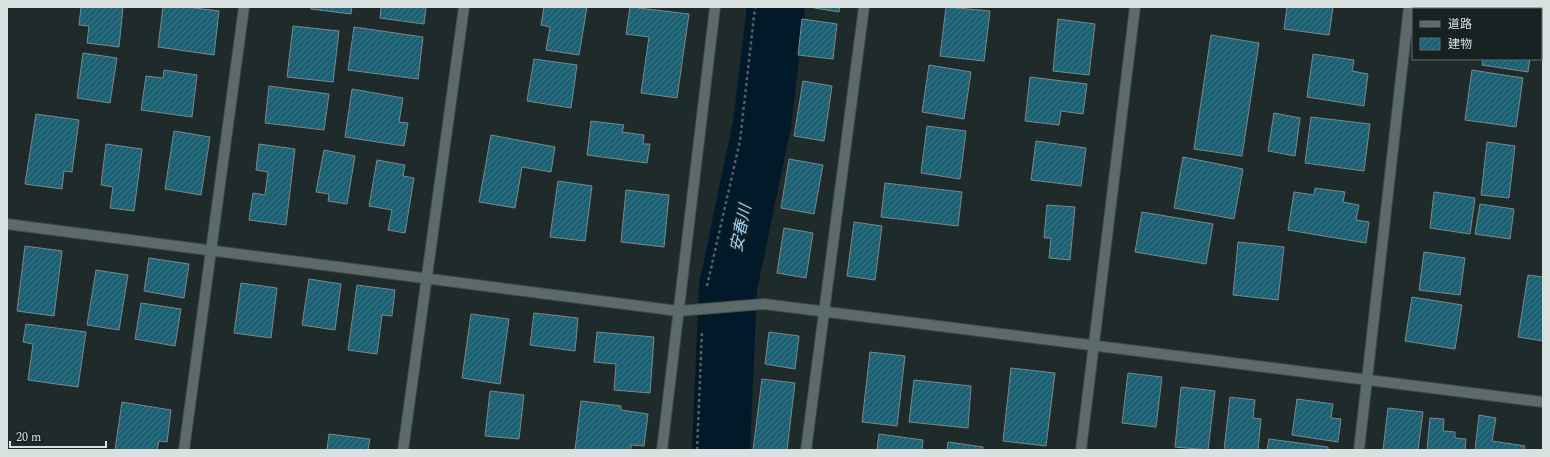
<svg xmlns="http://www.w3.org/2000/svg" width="1550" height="457" font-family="Spectral,'Noto Sans JP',serif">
<defs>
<pattern id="building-hatch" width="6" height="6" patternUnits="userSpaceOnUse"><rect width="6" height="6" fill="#1b6173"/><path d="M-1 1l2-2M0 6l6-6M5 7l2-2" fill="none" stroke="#3c7787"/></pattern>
</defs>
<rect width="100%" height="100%" fill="#1f2a2a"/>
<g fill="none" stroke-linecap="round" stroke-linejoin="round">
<path stroke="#021929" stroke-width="58" d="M721 450 728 287 762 124 776 7"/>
</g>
<path fill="url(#building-hatch)" stroke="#7c888c" d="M81 7H123L119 47 87 43 89 26 79 25Z
M163 7H187L219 11 214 55 158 47Z
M311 7H352L351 14 311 9Z
M381 7H426L424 24 380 18Z
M544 7H587L579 55 546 50 550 27 541 25Z
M630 7 689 14 677 98 641 93 649 37 626 34Z
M809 7H840L839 12Z
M946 7 990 11 984 61 940 56Z
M1287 7H1333L1329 35 1284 29Z
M1456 7H1465L1478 9H1456Z
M802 19 837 24 833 59 798 55Z
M1058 19 1095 24 1089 75 1053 71Z
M293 26 339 31 333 82 287 77Z
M354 27 423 37 418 79 348 70Z
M1211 35 1259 43 1242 156 1194 149Z
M83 53 117 58 110 103 77 98Z
M1313 54 1354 60 1352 71 1368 74 1364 106 1307 97Z
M534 59 577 65 571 108 527 101Z
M1483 59H1530L1528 72 1482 65Z
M929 65 971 72 964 119 922 112Z
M164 70 197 75 192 117 141 110 146 76 163 78Z
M1472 70 1523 78 1516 127 1465 120Z
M1030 77 1087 84 1083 114 1061 111 1059 125 1025 121Z
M803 81 832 86 824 141 794 136Z
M269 86 329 94 324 130 265 123Z
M352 89 403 98 399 122 408 123 404 146 345 137Z
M1274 113 1300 118 1295 156 1268 151Z
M36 114 79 120 72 172 64 171 62 189 25 184Z
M1311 117 1370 124 1364 171 1305 163Z
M591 121 624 125 622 132 644 135 643 144H650L647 163 587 155Z
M927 126 966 131 960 179 921 173Z
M174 131 210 137 201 195 165 189Z
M491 135 555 147 551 172 522 167 515 208 479 202Z
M1036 141 1086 148 1081 186 1031 180Z
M1487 142 1515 146 1509 198 1481 195Z
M106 144 142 149 134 211 110 208 113 187 101 185Z
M259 144 295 149 286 225 249 220 253 193 265 195 268 172 256 170Z
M324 150 355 156 347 204 328 201 329 194 316 192Z
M1183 157 1243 169 1234 219 1174 208Z
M789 159 823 165 814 214 781 208Z
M377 160 405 165 403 176 414 178 405 233 388 230 392 210 369 206Z
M558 181 592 186 585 241 550 237Z
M885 183 962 192 958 226 881 217Z
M1315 188 1345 192 1343 202 1359 205 1356 220 1369 222 1366 243 1288 230 1294 192 1314 195Z
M626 190 669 195 664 247 621 242Z
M1434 192 1475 198 1470 234 1430 228Z
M1480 204 1514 209 1510 239 1475 234Z
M1047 205 1075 207 1070 260 1049 258 1051 238H1044Z
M1142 212 1213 224 1206 264 1135 252Z
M854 222 882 226 875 280 847 276Z
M784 228 813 233 806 278 777 273Z
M1238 242 1284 247 1278 300 1233 295Z
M25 246 62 251 54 316 17 311Z
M1424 252 1465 258 1460 295 1419 290Z
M149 258 189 264 184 298 144 291Z
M96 270 128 275 119 330 87 325Z
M1528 275 1543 277V341L1518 337Z
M309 279 341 284 335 330 302 325Z
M241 283 277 288 271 338 234 333Z
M357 285 395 290 392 316 382 315 377 354 348 350Z
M1412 297 1462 305 1455 349 1405 341Z
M141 303 181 309 175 346 135 339Z
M534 313 578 318 575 351 530 345Z
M471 314 509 319 500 384 462 378Z
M26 324 86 332 78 387 28 380 33 344 23 342Z
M597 332 654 337 650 393 614 390 616 364 594 362Z
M769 332 799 336 795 369 765 364Z
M870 352 905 356 897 426 862 422Z
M1011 368 1055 373 1046 446 1003 441Z
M1128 373 1162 377 1156 427 1122 423Z
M762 379 795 383 787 450H753Z
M914 380 971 386 968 428 909 422Z
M1181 387 1215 391 1208 450 1175 447Z
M490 391 524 395 519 439 485 436Z
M1230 397 1255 400 1253 418 1261 419 1258 450H1224Z
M1297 399 1333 404 1331 418 1341 419 1338 442 1292 435Z
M581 401 621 406V410L648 414 644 446 631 445V450H575Z
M122 402 171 410 167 442 159 441 157 450H115Z
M1388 408 1423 412 1418 450H1383Z
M1479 415 1496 418 1492 441 1525 446 1524 450H1475Z
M1430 418 1444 419 1443 431 1455 432V438L1466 439 1465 450H1427Z
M329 434 370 439 368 450H327Z
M879 434 923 440 922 450H877Z
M1269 439 1328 447V450H1267Z
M948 442 983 447V450H947Z"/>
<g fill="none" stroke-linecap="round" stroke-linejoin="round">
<defs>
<path id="minor" d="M7 224 678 311 764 304 1543 402
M184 450 244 7
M403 450 464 7
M662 450 715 7
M806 450 864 7
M1081 450 1135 7
M1359 450 1409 7"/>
</defs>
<use href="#minor" stroke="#3e4848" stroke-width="12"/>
<path stroke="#576161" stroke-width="2.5" stroke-dasharray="3 3" stroke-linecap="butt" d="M707 286 740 141 755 7
M697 450 702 331"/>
<use href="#minor" stroke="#5d6a6a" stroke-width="10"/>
</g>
<g text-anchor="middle" stroke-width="3.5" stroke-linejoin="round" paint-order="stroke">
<g font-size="16" font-style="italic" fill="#9dd4fe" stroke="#162121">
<text transform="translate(740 228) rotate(-78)" y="6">安春川</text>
</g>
</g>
<rect width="1550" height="457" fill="none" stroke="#d9e0e0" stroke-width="16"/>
<rect x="1412" y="8" width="130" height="52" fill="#162121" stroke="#646d6d"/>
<rect x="1420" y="21" width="20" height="6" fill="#5d6a6a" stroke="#646d6d"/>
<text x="1448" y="28" font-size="12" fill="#d9e0e0">道路</text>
<rect x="1420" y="38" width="20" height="12" fill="url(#building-hatch)" stroke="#646d6d"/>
<text x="1448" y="48" font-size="12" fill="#d9e0e0">建物</text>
<path d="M10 441v6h96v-6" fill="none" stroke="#d9e0e0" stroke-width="2"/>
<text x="16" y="441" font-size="12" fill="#d9e0e0" stroke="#162121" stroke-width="3" paint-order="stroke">20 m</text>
</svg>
